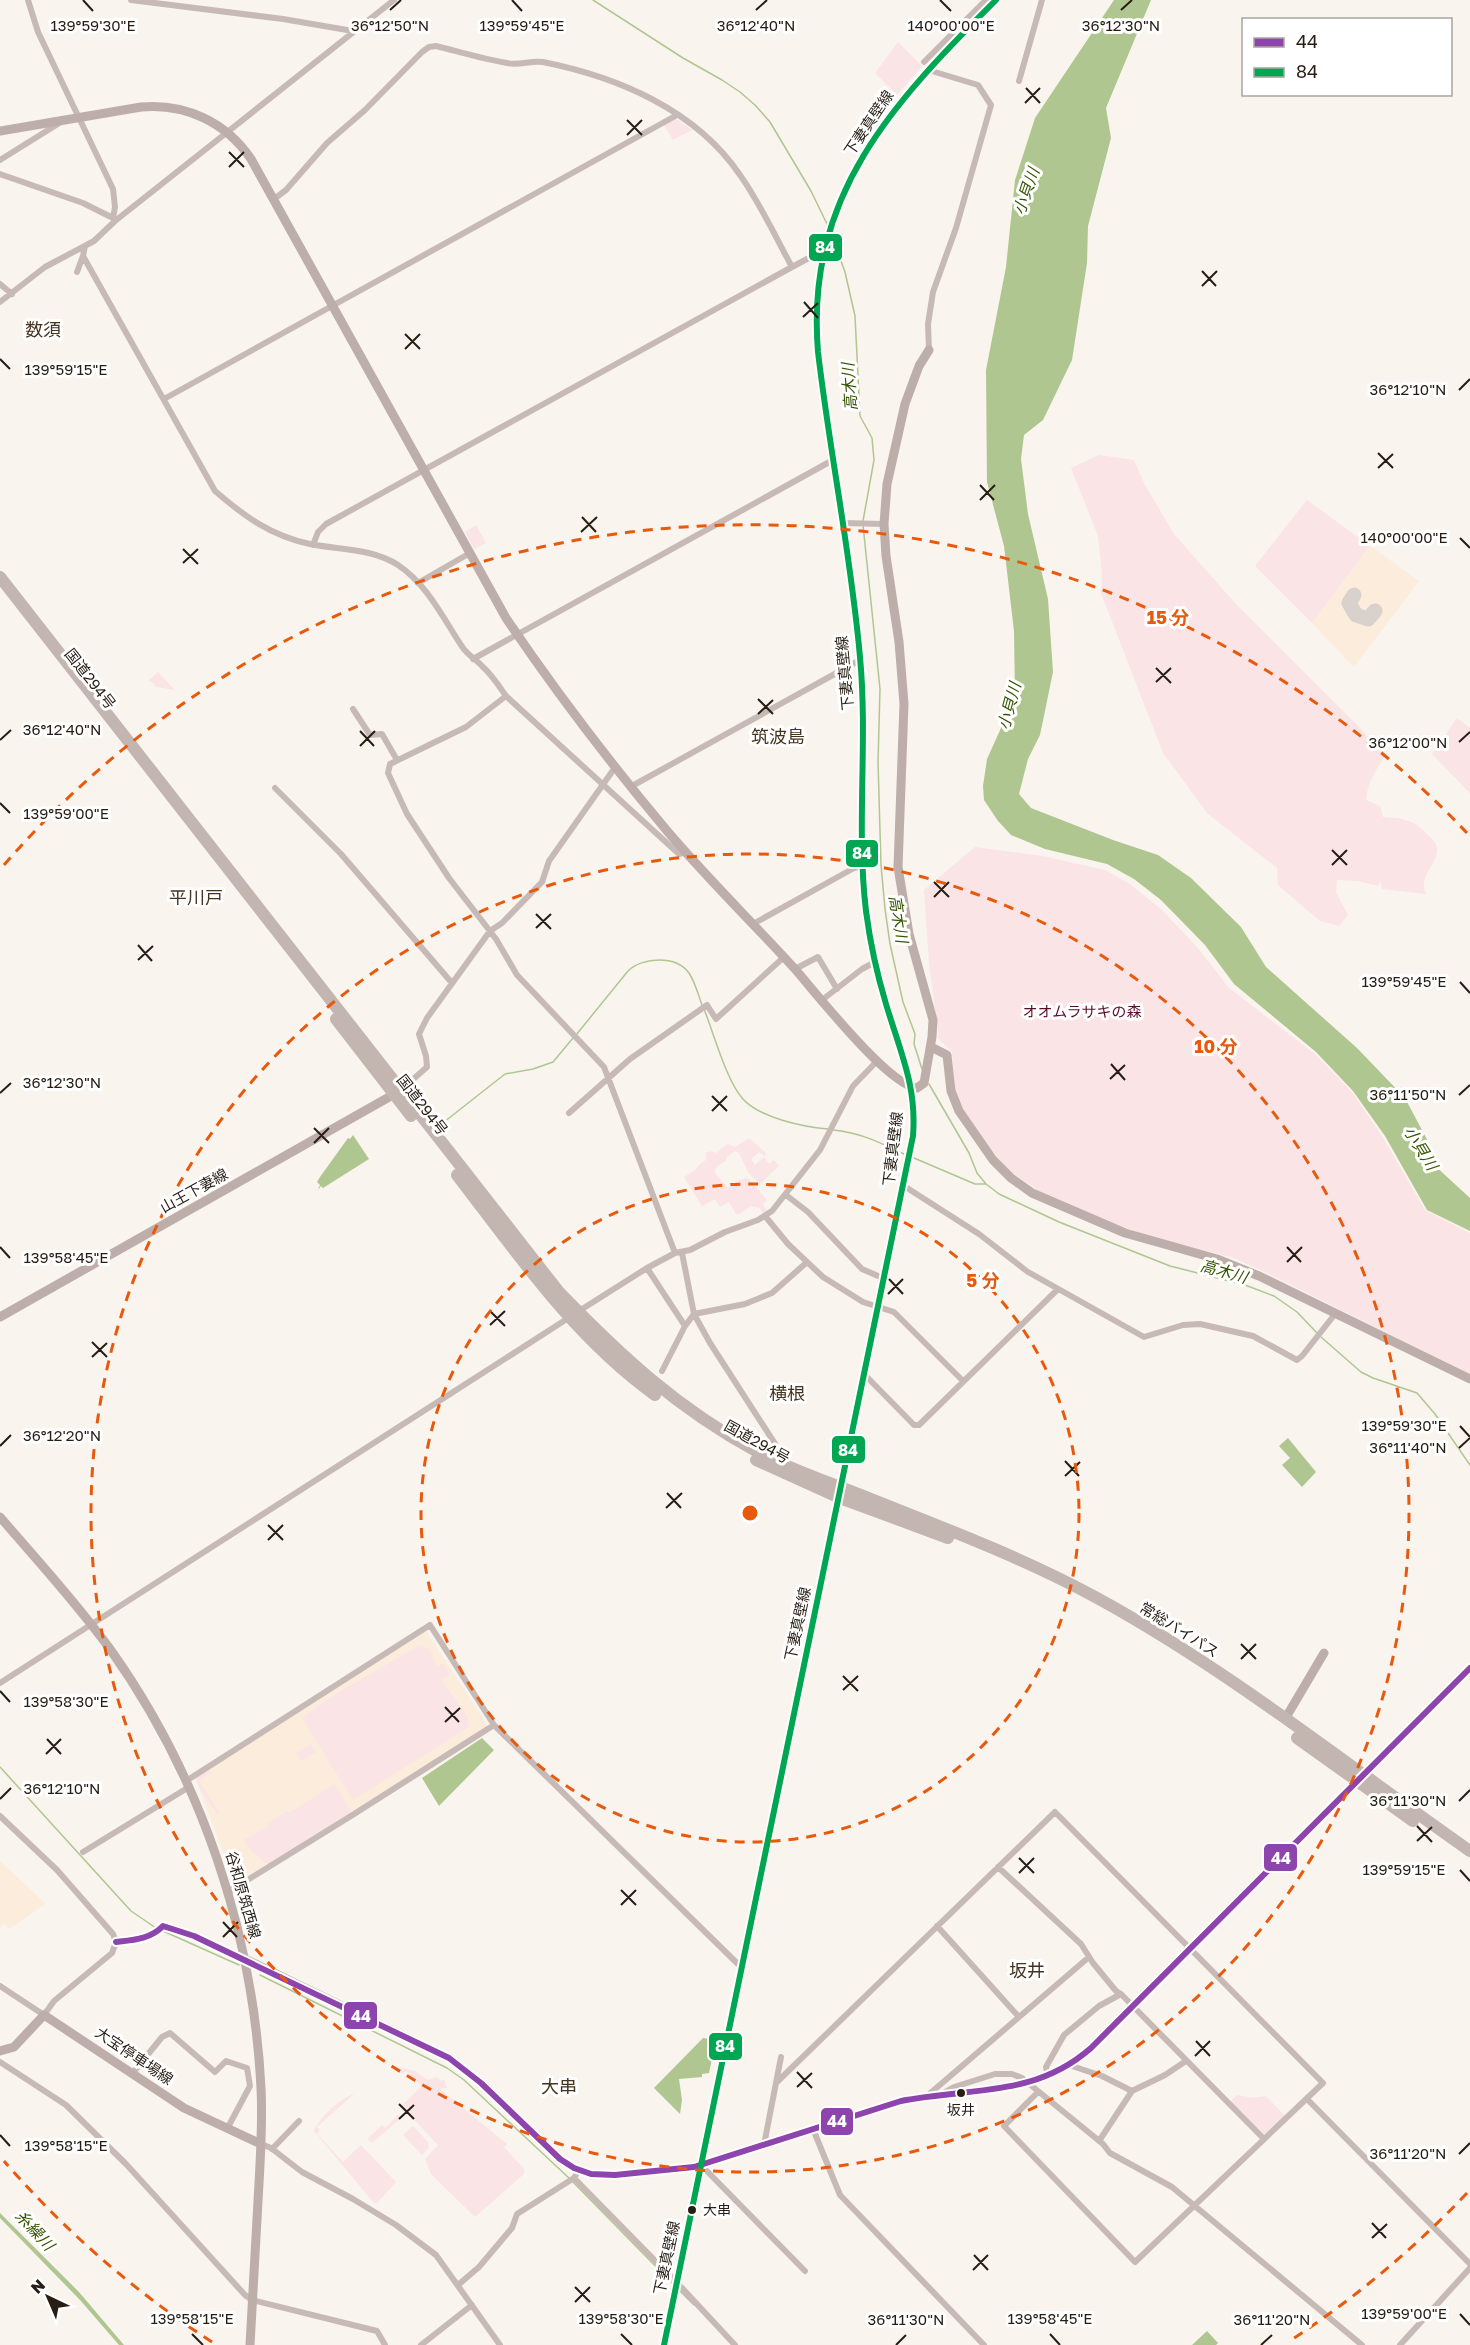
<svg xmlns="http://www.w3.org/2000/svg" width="1470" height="2345" font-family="'Golos Text','Noto Sans JP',sans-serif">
<rect width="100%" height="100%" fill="#f9f4ee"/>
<path fill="#fcecdc" d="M1370 546 1419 581 1354 667 1312 623Z
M426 1631 488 1726 352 1813 235 1883 195 1778Z
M0 1861 46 1904 9 1929 4 1924 0 1928Z"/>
<path fill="#fae4e5" d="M898 42 922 66 897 95 875 73Z
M676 119 692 130 673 140 664 125Z
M1099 455 1134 460 1145 485 1174 534 1235 603 1386 754C1377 768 1367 783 1366 800L1380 806 1383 817C1401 818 1413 819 1426 833 1429 836 1434 840 1436 844 1443 860 1416 876 1426 894L1382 889 1380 880 1378 886 1358 881 1337 880 1336 892 1348 915 1339 926 1320 921 1278 885 1277 868 1208 814 1163 753 1101 593 1102 574 1098 536 1071 468Z
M1307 500 1370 546 1312 623 1255 566Z
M476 525 486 543 474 549 465 532Z
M158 672 175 690 156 687 152 682 148 681Z
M1457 718 1470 728V793L1432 754Z
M975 847 1043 856 1105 870 1130 884 1162 910 1197 947 1229 988 1315 1054 1352 1092 1382 1136 1425 1210 1470 1233V1374L1259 1269 1231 1257 1161 1240 1107 1221 1042 1193 1009 1170 986 1145 965 1114 955 1090 952 1052 939 1039 929 963 924 890Z
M749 1138 766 1153 765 1156 759 1152 751 1159 755 1165 764 1157 769 1164 774 1160 779 1166 760 1184 748 1172 739 1153 735 1151 727 1157 726 1161C720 1165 716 1164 715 1173L728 1188 739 1180 748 1178 767 1200 763 1204 766 1210H770L763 1213 760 1208 751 1206 740 1214H736L729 1202 720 1207 715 1199 702 1206 684 1177 694 1171 700 1164 706 1160V1153L712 1151 716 1153 727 1144 735 1147Z
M420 1645 428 1648 433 1654 431 1656 437 1666 443 1664 450 1674 441 1679 467 1716 470 1726 353 1800 302 1718 328 1699Z
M311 1744 316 1752 301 1761 296 1753Z
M207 1770 211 1772 212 1777 210 1773 199 1781 219 1812 217 1814C208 1801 199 1792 197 1777Z
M334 1784 352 1813 269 1865C257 1855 253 1855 244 1840L268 1826 267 1824 287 1811 289 1813Z
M397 2067 415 2071 428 2080 437 2077 441 2081 444 2079 447 2088 440 2089 507 2144 504 2147 524 2169V2174L475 2217 431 2174 425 2159 438 2145 401 2106 422 2086 406 2071 403 2074Z
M354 2094 317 2127 320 2130 317 2134 343 2162 361 2145 396 2182 377 2203H374L314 2131C320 2117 339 2099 354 2094Z
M1237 2095 1253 2098 1266 2096 1286 2117 1280 2119 1263 2136 1230 2102Z
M389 2104 401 2118 372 2143 367 2139 382 2125 385 2128 398 2115Z
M413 2126 428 2142 429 2148 422 2155 403 2135Z"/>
<path fill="#b0c690" d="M1114 0H1151L1106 108 1111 138 1088 226 1087 263 1072 360 1043 420 1024 435 1021 459 1028 514 1048 599 1053 672 1040 735 1028 759 1019 794 1031 808 1113 840 1158 855 1191 878 1241 927 1266 967 1357 1048 1405 1098 1432 1149 1433 1164 1470 1198V1231L1427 1210 1385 1136 1353 1091 1316 1052 1234 984 1205 945 1161 900 1134 879 1107 864 1045 849 1011 835 998 821 984 800 983 786 987 759 1015 697 1014 631 1004 546 987 482 986 370 1006 267 1015 180 1035 118Z
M353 1135 369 1159 323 1188 321 1186 318 1190 320 1185 317 1182 320 1177 348 1138 350 1139Z
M1288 1438 1316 1472 1302 1487 1282 1465 1290 1458 1279 1446Z
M482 1738 494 1750 439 1806 422 1778Z
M703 2038 716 2040 709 2073 702 2074V2077L679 2079 682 2100 680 2114 654 2088Z
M0 2213 79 2292 124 2345H119L80 2300 0 2218Z
M1207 2331 1218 2343 1216 2345H1192Z"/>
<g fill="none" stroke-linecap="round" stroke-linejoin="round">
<path stroke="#b0c690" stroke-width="1.5" d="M593 0 683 58 722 80 740 92 755 105 770 122 811 191 828 226
M833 239 845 272 855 316 860 416 872 438 874 460 863 521
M863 525 880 689 878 762 881 865 885 909 890 944 903 1002 915 1034 914 1044 922 1069
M704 1009C714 1034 726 1079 742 1098 759 1118 804 1127 828 1129
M576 1035 628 971C642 957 676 955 689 973 695 982 698 994 702 1005
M929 1084 969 1153 977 1173 986 1184 999 1194 1059 1222 1170 1266 1245 1285 1274 1296 1297 1312 1318 1334
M444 1122 505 1074 533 1069 553 1062 573 1038
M833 1130C862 1133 878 1142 904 1154
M914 1158 975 1184H985
M1321 1337 1361 1372 1373 1378 1417 1393 1435 1414 1470 1465
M0 1767 131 1911 156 1928
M163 1931 239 1965
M260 1975 447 2068 464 2080 570 2179
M573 2182 672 2283
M680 2291 694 2305"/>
<path stroke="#d8d1cc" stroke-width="15" d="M1354 595 1349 603 1356 615 1368 619 1375 611"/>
<path stroke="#c7bab6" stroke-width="6" d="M28 0 38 32 113 189 115 207 113 218
M131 0 283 19 353 31
M924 62 986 0
M1019 81 1042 0
M0 160 61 122
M0 174 83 203 113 218 115 221
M274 199 286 190 327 143 365 110 422 52 429 47 436 46C460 52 483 59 507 63 519 66 531 60 543 62 618 77 696 110 740 175 760 203 775 236 792 267
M85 246 83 256 215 491C244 516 271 536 310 544 339 550 372 548 398 565 428 585 444 620 463 648 469 656 477 660 483 667 492 675 499 686 506 696L679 854 686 852
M77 272 83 256
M0 284 12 294
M0 302 45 267 94 241 115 221 394 0
M929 350 928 324 933 292 956 228 991 105 978 85 935 72 930 68
M164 399 677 115
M843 523 884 524
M313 545 318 532 326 524 792 267 820 252 824 253
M418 583 470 553
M473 659 833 460
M506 696 466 727 390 764 388 773 407 814 449 878 496 939 517 975 604 1067 675 1253
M353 709 370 735 382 734 397 760
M632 786 860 660
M275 788 341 854 452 983
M753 924 854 868 863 866
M795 969 818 957 837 989
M822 1000 862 969 875 962
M401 1090 427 1067 426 1056 419 1034 427 1018 490 931 502 923 542 882 549 861 616 766
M569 1113 630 1059 707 1005 716 1019 784 957
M904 1186 979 1234 1028 1272 1144 1337 1183 1325 1200 1324 1253 1336 1297 1360 1302 1356 1335 1314
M786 1195 808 1212 862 1269 885 1279
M765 1216 788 1244 823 1277 863 1302 894 1312 963 1381
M647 1268 685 1326
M579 1311 647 1268 675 1253 690 1250 725 1232 758 1220 772 1211 820 1150 853 1086 877 1061
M662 1371 685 1326 694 1314 682 1253
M865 1375 914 1425H919L1057 1290
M778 1462 781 1453 710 1343 694 1314 745 1304 772 1293 806 1263
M0 1683 570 1317
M494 1725 742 1968
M186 1781 430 1625 494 1725 351 1816 228 1892
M0 1816 57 1870 113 1934 116 1942 112 1953 54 2001 44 2015 0 1986
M83 1852 189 1787
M998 1867 1081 1944 1093 1963 1116 1991 1121 1994
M937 1926 1019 2017
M116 1942C133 1940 151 1939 163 1926L194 1936 245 1959
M0 2062 66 2105 126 2164 245 2295 252 2300 377 2331 385 2345
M1069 2065 1102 2076 1132 2091
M132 2074 162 2037 170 2033 215 2072 226 2061 247 2068 250 2086 227 2129
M1048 2076 1046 2067 1064 2035 1099 2006 1121 1994 1264 2139
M776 2083 1055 1812 1323 2083 1135 2262 1004 2126 1038 2092
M945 2092 954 2087 995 2074H1012L1022 2078 1103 2144 1110 2153 1172 2187 1362 2345
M927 2096 1089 1957
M1307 2099 1470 2264
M813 2129 840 2195 984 2345
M1099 2141 1132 2091 1165 2075 1186 2061
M261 2144 271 2148 302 2172 353 2199 396 2225 436 2255 500 2345
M764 2145 781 2057
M272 2149 299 2121
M701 2165 805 2271
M579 2170 574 2178 682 2288 735 2345
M458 2285 479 2267 512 2228 517 2214 574 2178
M421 2345 472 2305
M1400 2345 1470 2268"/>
<path stroke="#bdaeaa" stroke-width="9" d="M0 131 141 107C185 103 226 122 251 159L506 618C556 692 611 764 668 832 708 879 753 923 795 969 816 993 888 1085 917 1088L924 1083 932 1037 933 1020 909 934 898 867 904 704 899 642 886 556 884 524 887 484 905 404 919 366 929 350
M931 1047 947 1055 951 1091 959 1111 993 1160 1011 1178 1032 1193 1125 1233 1217 1259 1259 1276 1470 1379
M0 1317 398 1092
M0 1517C37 1560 76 1602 110 1649 201 1777 253 1931 261 2088 263 2125 260 2163 258 2201 255 2249 253 2297 250 2345
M1285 1719 1324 1653
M245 1959 449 2058 481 2083 560 2159 574 2168 591 2174 615 2175 694 2167 901 2101C971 2087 1034 2098 1091 2048L1470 1668
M0 2051 14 2047 44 2015 184 2108 261 2144
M664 2345 913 1136C917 1086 900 1051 886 1004 877 974 870 942 866 911 856 827 868 742 860 657 851 555 830 454 818 352 805 195 893 103 996 0"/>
<path stroke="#c3b6b0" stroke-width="12" d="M0 577 559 1292C621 1356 677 1408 756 1451 791 1470 829 1482 866 1497 944 1528 1024 1558 1099 1599 1230 1671 1347 1765 1470 1851
M336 1019 411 1116
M457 1175C517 1253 574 1337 655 1395
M756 1460 840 1498 948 1538
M1297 1738 1413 1821"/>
<defs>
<path id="bus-1" d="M116 1942C133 1940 151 1939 163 1926L194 1936 449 2058 481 2083 560 2159 574 2168 591 2174 615 2175 694 2167 901 2101C971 2087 1034 2098 1091 2048L1470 1668"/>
<path id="bus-2" d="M664 2345 913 1136C917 1086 900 1051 886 1004 877 974 870 942 866 911 856 827 868 742 860 657 851 555 830 454 818 352 805 195 893 103 996 0"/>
</defs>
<use href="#bus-1" stroke="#fff" stroke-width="10"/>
<use href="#bus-2" stroke="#fff" stroke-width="10"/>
<use href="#bus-1" stroke="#8e44ad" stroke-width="6"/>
<use href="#bus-2" stroke="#00a651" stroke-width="6"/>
</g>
<path fill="none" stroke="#261e14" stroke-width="2" d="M83 0 93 11M512 0 522 11M940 0 951 11M390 10 401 0M756 10 767 0M1121 10 1132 0M1026 88 1040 103M1025 103 1040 88M627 120 642 135M627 135 642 120M229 152 244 167M229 167 244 152M1202 271 1216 286M1202 286 1217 271M804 302 818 318M803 317 818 303M405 334 420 349M405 349 420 334M0 359 10 369M1459 390 1470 379M1378 453 1393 468M1378 468 1393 454M980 485 994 500M980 500 995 485M582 517 596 532M581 532 597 517M1460 538 1470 548M183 549 198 564M183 563 198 549M1156 668 1171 683M1156 682 1171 668M758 699 773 714M758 714 773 700M360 731 374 746M0 740 11 730M1459 742 1470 732M360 746 375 731M0 803 10 813M1332 850 1347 865M1332 865 1347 850M934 882 949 897M934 897 949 882M536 914 551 929M536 928 551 914M138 945 152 961M138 960 153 946M1460 982 1470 993M1111 1064 1125 1080M1110 1079 1125 1065M0 1093 11 1083M1459 1095 1470 1085M712 1096 727 1111M712 1111 727 1096M314 1128 329 1143M314 1143 329 1128M0 1247 10 1258M1287 1247 1301 1262M1287 1262 1302 1247M889 1279 903 1294M888 1294 903 1279M490 1311 505 1326M490 1325 505 1311M92 1342 107 1357M92 1357 107 1343M1460 1426 1470 1437M0 1446 11 1435M1459 1448 1470 1438M1065 1461 1079 1476M1065 1476 1080 1462M667 1493 681 1508M666 1508 682 1493M268 1525 283 1540M268 1540 283 1525M1241 1644 1256 1659M1241 1659 1256 1644M843 1676 858 1691M843 1690 858 1676M0 1691 10 1702M445 1707 459 1722M445 1722 460 1708M47 1739 61 1754M46 1754 61 1739M0 1799 11 1788M1459 1801 1470 1790M1417 1826 1432 1842M1417 1841 1432 1827M1019 1858 1034 1873M1460 1870 1470 1881M1019 1873 1034 1858M621 1890 636 1905M621 1905 636 1890M223 1922 237 1937M223 1937 238 1922M1196 2041 1210 2056M1195 2056 1210 2041M797 2072 812 2088M797 2087 812 2073M399 2104 414 2119M399 2119 414 2105M0 2135 10 2146M1459 2154 1470 2143M1372 2223 1386 2238M1372 2238 1387 2224M974 2255 988 2270M973 2270 988 2255M575 2287 590 2302M575 2302 590 2287M1460 2314 1470 2325M192 2334 203 2345M621 2334 632 2345M1050 2334 1060 2345M896 2345 906 2335M1261 2345 1272 2335"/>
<g fill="none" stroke="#e8590c" stroke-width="3" stroke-dasharray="10 8">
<circle cx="750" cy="1513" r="329"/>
<circle cx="750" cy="1513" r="659"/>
<path d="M1467 2193A988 988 0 0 1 1288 2342M212 2342A988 988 0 0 1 4 2161M4 865A988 988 0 0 1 1467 833"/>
</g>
<g fill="#261e14" stroke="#fff" stroke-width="2">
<circle cx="961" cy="2093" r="5"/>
<circle cx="692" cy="2210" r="5"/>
</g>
<g text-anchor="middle" stroke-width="6" stroke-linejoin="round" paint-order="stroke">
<g font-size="14" fill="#261e14" stroke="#fff">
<text x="961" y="2115">坂井</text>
<text x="703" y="2215" text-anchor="start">大串</text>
</g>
<g font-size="15" fill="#261e14" stroke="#fff">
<text transform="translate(869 123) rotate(-56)" y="5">下妻真壁線</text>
<text transform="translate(845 673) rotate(-95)" y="5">下妻真壁線</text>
<text transform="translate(90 679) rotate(52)" y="5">国道294号</text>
<text transform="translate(422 1105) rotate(52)" y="5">国道294号</text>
<text transform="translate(893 1149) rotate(-83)" y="5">下妻真壁線</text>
<text transform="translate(194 1191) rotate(-29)" y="5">山王下妻線</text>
<text transform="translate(757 1442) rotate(29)" y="5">国道294号</text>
<text transform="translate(798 1624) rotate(-78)" y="5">下妻真壁線</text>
<text transform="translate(1179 1630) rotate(32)" y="5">常総バイパス</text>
<text transform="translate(243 1895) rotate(74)" y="5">谷和原筑西線</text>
<text transform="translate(134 2056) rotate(34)" y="5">大宝停車場線</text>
<text transform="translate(667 2258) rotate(-78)" y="5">下妻真壁線</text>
</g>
<g font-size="15" fill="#5a0d28" stroke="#fff">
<text x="1082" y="1017">オオムラサキの森</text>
</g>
<g font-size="16" font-style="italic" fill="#375500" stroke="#fff">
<text transform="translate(1026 191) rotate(-71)" y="6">小貝川</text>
<text transform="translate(849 387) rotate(-94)" y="6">高木川</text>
<text transform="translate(1009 706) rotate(-75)" y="6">小貝川</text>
<text transform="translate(899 919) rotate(81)" y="6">高木川</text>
<text transform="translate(1421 1148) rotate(58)" y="6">小貝川</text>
<text transform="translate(1224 1271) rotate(16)" y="6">高木川</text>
<text transform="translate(35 2230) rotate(47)" y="6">糸繰川</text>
</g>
<g font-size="18" fill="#47341f" stroke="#fff">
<text x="43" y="336">数須</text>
<text x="778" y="743">筑波島</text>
<text x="196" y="904">平川戸</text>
<text x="787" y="1400">横根</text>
<text x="1027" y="1977">坂井</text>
<text x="559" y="2093">大串</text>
</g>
</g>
<g font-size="15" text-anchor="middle" fill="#261e14" stroke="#fff" stroke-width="6" stroke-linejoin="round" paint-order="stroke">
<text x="390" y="31">36°12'50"N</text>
<text x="756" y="31">36°12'40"N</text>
<text x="1121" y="31">36°12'30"N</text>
<text x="951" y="31">140°00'00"E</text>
<text x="93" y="31">139°59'30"E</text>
<text x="522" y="31">139°59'45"E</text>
<text x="66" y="375">139°59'15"E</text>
<text x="1408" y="395">36°12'10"N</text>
<text x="1404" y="543">140°00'00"E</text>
<text x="62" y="735">36°12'40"N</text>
<text x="1408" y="748">36°12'00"N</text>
<text x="66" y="819">139°59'00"E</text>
<text x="1404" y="987">139°59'45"E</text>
<text x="62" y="1088">36°12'30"N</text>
<text x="1408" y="1100">36°11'50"N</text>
<text x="66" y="1263">139°58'45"E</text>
<text x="1404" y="1431">139°59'30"E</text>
<text x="62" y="1441">36°12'20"N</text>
<text x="1408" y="1453">36°11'40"N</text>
<text x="66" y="1707">139°58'30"E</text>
<text x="62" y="1794">36°12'10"N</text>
<text x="1408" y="1806">36°11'30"N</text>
<text x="1404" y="1875">139°59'15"E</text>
<text x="66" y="2151">139°58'15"E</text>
<text x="1408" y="2159">36°11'20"N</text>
<text x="1404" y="2319">139°59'00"E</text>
<text x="192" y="2324">139°58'15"E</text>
<text x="621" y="2324">139°58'30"E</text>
<text x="1050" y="2324">139°58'45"E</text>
<text x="906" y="2325">36°11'30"N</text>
<text x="1272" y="2325">36°11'20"N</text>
</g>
<circle cx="750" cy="1513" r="9" fill="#e8590c" stroke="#fff" stroke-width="3"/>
<g font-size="18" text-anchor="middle" font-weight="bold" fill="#e8590c" stroke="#fff" stroke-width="6" stroke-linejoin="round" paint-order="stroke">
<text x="1168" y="624">15 分</text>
<text x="1216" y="1053">10 分</text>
<text x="983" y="1287">5 分</text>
</g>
<g stroke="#fff" stroke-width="2">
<rect x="808" y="233" width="35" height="29" rx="6" fill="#00a651"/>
<rect x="845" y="839" width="34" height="29" rx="6" fill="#00a651"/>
<rect x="831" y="1435" width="35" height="29" rx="6" fill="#00a651"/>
<rect x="1263" y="1843" width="35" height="29" rx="6" fill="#8e44ad"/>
<rect x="343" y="2001" width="35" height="29" rx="6" fill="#8e44ad"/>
<rect x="708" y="2032" width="35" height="29" rx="6" fill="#00a651"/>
<rect x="820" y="2107" width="34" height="29" rx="6" fill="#8e44ad"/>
</g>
<g font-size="16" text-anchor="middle" font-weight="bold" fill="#fff">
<text x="825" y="253">84</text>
<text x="862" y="859">84</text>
<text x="848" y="1456">84</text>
<text x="1281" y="1864">44</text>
<text x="361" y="2022">44</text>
<text x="725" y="2052">84</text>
<text x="837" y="2127">44</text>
</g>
<rect x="1242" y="18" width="210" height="78" fill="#ffffff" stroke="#a8a5a1" stroke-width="1.5"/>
<rect x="1254" y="38" width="30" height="9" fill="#8e44ad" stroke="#a8a5a1" stroke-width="1.5"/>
<text x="1296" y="48" font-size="18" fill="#261e14">44</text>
<rect x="1254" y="68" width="30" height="9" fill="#00a651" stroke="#a8a5a1" stroke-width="1.5"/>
<text x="1296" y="78" font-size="18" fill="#261e14">84</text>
<g transform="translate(48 2297) rotate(316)" stroke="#ffffff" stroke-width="4.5" paint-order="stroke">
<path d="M0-4.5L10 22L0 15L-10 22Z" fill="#261e14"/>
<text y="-9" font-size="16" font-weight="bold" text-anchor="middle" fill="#261e14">N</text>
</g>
</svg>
